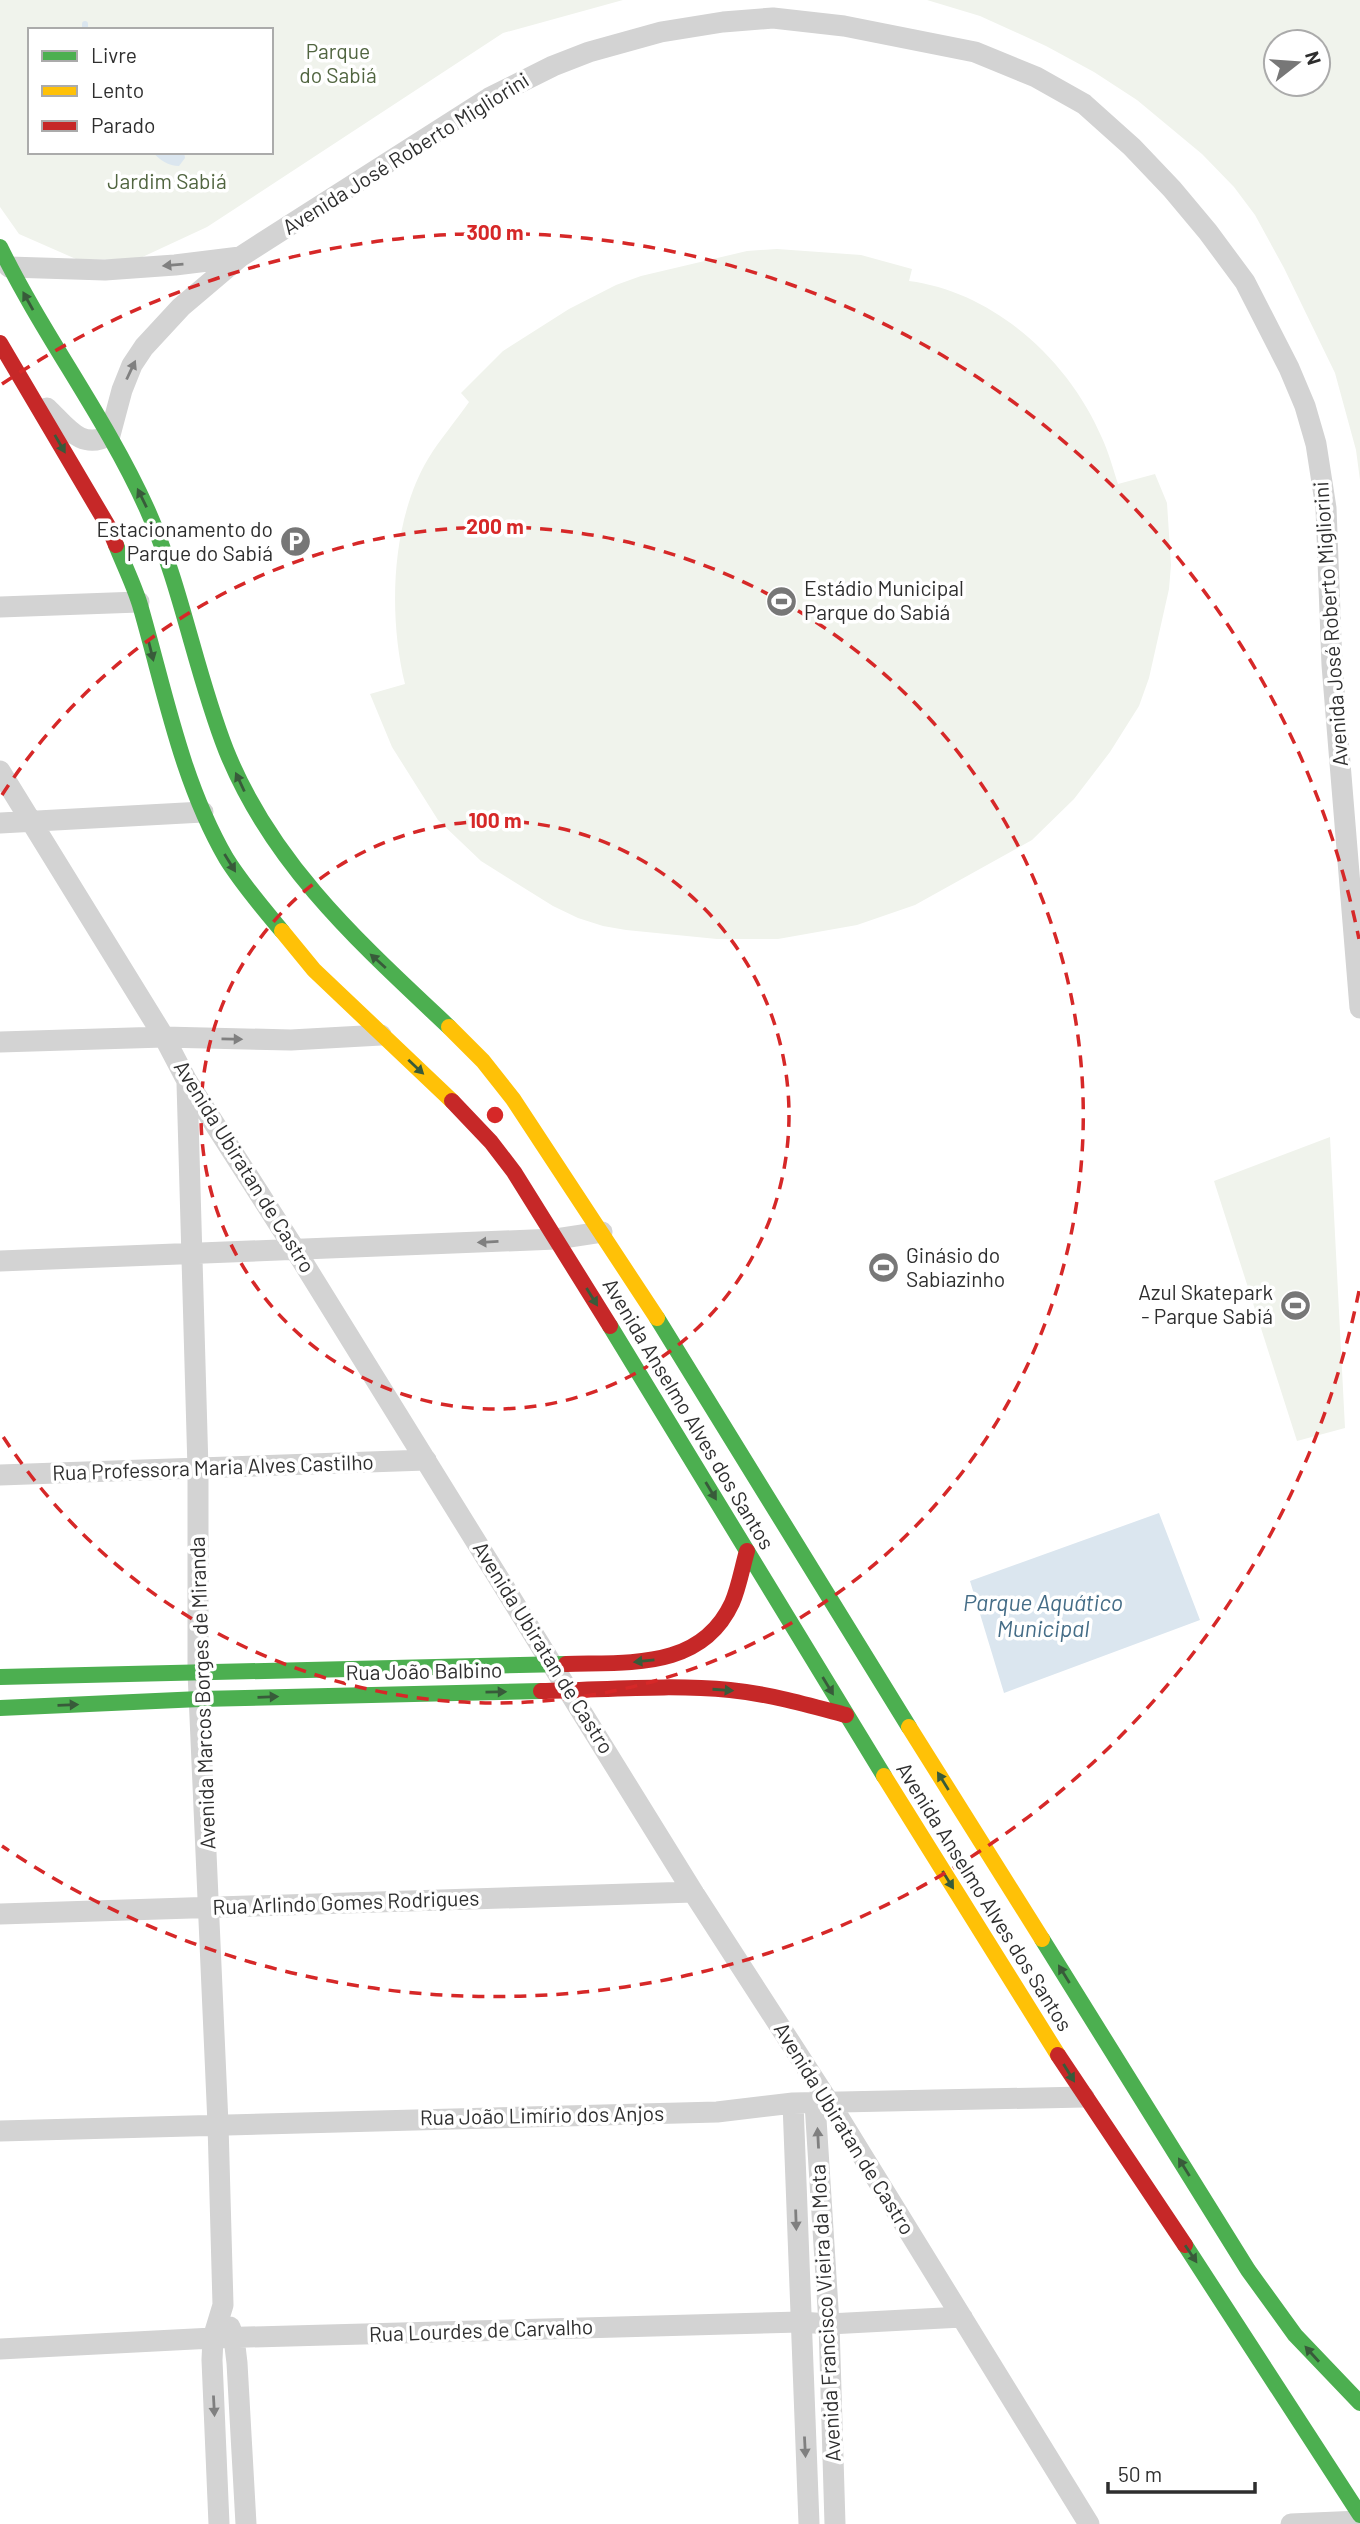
<svg xmlns="http://www.w3.org/2000/svg" width="1360" height="2524" font-family="Barlow,sans-serif">
<rect width="100%" height="100%" fill="#fff"/>
<path fill="#f0f3ec" fill-rule="evenodd" d="M0 0H623L503 33 207 227 136 260 76 259 19 234 0 207ZM30 30H271V152H30Z
M927 0H1360V480L1356 450 1335 373 1284 268 1255 215 1234 187 1202 154 1137 100 1094 72 1046 46 980 16ZM1276 42H1318V84H1276Z
M777 249 861 255 912 269 909 281C994 292 1069 360 1102 438 1109 453 1113 469 1118 484L1155 474 1167 503 1171 565 1169 589 1149 678 1139 706 1110 752 1074 799 1032 840 915 905 857 925 778 939H717L626 930 603 926 578 918 553 906 481 861 438 820 392 747 370 694 405 684C388 615 391 521 428 459 440 439 456 421 469 402L461 393 503 351 569 309 616 285 641 276 747 251Z
M1330 1137 1345 1428 1297 1441 1214 1181Z"/>
<path fill="#dbe6ef" d="M153 152H184L185 158 179 166C169 166 159 160 153 152Z
M1159 1513 1200 1620 1004 1693 970 1581Z"/>
<g fill="none" stroke-linecap="round" stroke-linejoin="round">
<path stroke="#dbe6ef" stroke-width="6" d="M85 24V30"/>
<path stroke="#d3d3d3" stroke-width="21" d="M9 267 105 270 175 265 240 257
M47 408C67 427 81 451 110 435L122 390 132 365 144 347 181 307 240 257 489 98 553 66 589 52 661 32 723 22 773 18 844 26 975 52 1036 77 1084 104 1132 147 1172 189 1208 232 1245 282 1289 368 1305 406 1316 444 1326 508 1332 665 1360 1008
M0 607 139 602
M0 771 164 1037 187 1081 296 1251 693 1892 841 2121 1089 2524
M0 823 203 812
M0 1042 164 1037 291 1040 381 1035
M187 1083 198 1469V1672L218 2124 223 2305 213 2338 212 2360 219 2524
M0 1261 556 1239 602 1232
M0 1475 426 1460
M0 1914 693 1892
M793 2103 809 2524
M815 2103 829 2324 835 2524
M0 2131 717 2112 793 2103 1084 2097
M230 2327 234 2338 237 2363 246 2524
M0 2349 213 2338 800 2322 829 2324 962 2317
M1291 2524 1360 2521"/>
<path stroke="#4caf50" stroke-width="16" d="M0 247C44 337 106 418 147 509 182 587 195 671 226 750 272 865 361 944 449 1027
M116 545C124 565 134 585 140 605 165 691 181 780 226 858 242 884 262 907 282 931
M657 1318 909 1727
M610 1326 884 1776
M0 1677 566 1664
M0 1708 200 1699 541 1691
M1042 1939 1248 2270 1295 2335 1360 2403
M1185 2245 1360 2515"/>
<path stroke="#ffc107" stroke-width="16" d="M282 931 314 970 452 1101
M449 1027 483 1061 513 1099 657 1318
M909 1727 1042 1939
M884 1776 1058 2055"/>
<path stroke="#c62828" stroke-width="16" d="M0 343 108 526 116 545
M452 1101 491 1142 514 1172 610 1326
M566 1664C629 1662 701 1670 732 1603 739 1587 742 1568 747 1551
M541 1691C604 1690 668 1684 730 1690 770 1694 808 1705 846 1715
M1058 2055 1185 2245"/>
</g>
<defs><path id="oneway-solid" d="M-6-.8H1V-3.2L6.5 0L1 3.2V.8H-6Z" transform="scale(1.75)"/></defs>
<g fill="#808080">
<use href="#oneway-solid" transform="translate(173 265) rotate(175)"/>
<use href="#oneway-solid" transform="translate(131 370) rotate(-65)"/>
<use href="#oneway-solid" transform="translate(232 1039) rotate(1)"/>
<use href="#oneway-solid" transform="translate(488 1242) rotate(177)"/>
<use href="#oneway-solid" transform="translate(818 2138) rotate(-93)"/>
<use href="#oneway-solid" transform="translate(796 2220) rotate(88)"/>
<use href="#oneway-solid" transform="translate(214 2406) rotate(87)"/>
<use href="#oneway-solid" transform="translate(805 2447) rotate(87)"/>
</g>
<g fill="#385b3a">
<use href="#oneway-solid" transform="translate(28 301) rotate(-119)"/>
<use href="#oneway-solid" transform="translate(60 444) rotate(60)"/>
<use href="#oneway-solid" transform="translate(142 498) rotate(-116)"/>
<use href="#oneway-solid" transform="translate(151 651) rotate(76)"/>
<use href="#oneway-solid" transform="translate(240 782) rotate(-115)"/>
<use href="#oneway-solid" transform="translate(230 863) rotate(58)"/>
<use href="#oneway-solid" transform="translate(378 961) rotate(-138)"/>
<use href="#oneway-solid" transform="translate(416 1067) rotate(43)"/>
<use href="#oneway-solid" transform="translate(592 1297) rotate(58)"/>
<use href="#oneway-solid" transform="translate(711 1491) rotate(59)"/>
<use href="#oneway-solid" transform="translate(644 1661) rotate(174)"/>
<use href="#oneway-solid" transform="translate(828 1686) rotate(59)"/>
<use href="#oneway-solid" transform="translate(723 1690) rotate(4)"/>
<use href="#oneway-solid" transform="translate(496 1692) rotate(-1)"/>
<use href="#oneway-solid" transform="translate(268 1697) rotate(-2)"/>
<use href="#oneway-solid" transform="translate(68 1705) rotate(-2)"/>
<use href="#oneway-solid" transform="translate(943 1781) rotate(-122)"/>
<use href="#oneway-solid" transform="translate(948 1880) rotate(58)"/>
<use href="#oneway-solid" transform="translate(1064 1974) rotate(-122)"/>
<use href="#oneway-solid" transform="translate(1069 2073) rotate(58)"/>
<use href="#oneway-solid" transform="translate(1184 2167) rotate(-122)"/>
<use href="#oneway-solid" transform="translate(1191 2254) rotate(56)"/>
<use href="#oneway-solid" transform="translate(1312 2354) rotate(-132)"/>
</g>
<g fill="none" stroke="#d62828" stroke-width="3.5" stroke-dasharray="12 9">
<circle cx="495" cy="1115" r="294"/>
<path d="M2 795A588 588 0 1 1 2 1435"/>
<path d="M1359 1291A882 882 0 0 1 2 1846M2 384A882 882 0 0 1 1359 939"/>
</g>
<defs>
<symbol id="parking-disc" viewBox="-11 -11 22 22"><circle r="9.5" fill="#777" stroke="#fff"/><path d="M-3.5-5.5H1a3.5 3.5 0 0 1 0 7H-1V5.5H-3.5ZM-1-3.4V-.6H.8a1.4 1.4 0 0 0 0-2.8Z" fill="#fff"/></symbol>
<symbol id="stadium-disc" viewBox="-11 -11 22 22"><circle r="9.5" fill="#777" stroke="#fff"/><path d="M0-5a6.5 5 0 1 0 0 10a6.5 5 0 1 0 0-10ZM-3.5-1.8h7v3.6h-7Z" fill="#fff"/></symbol>
</defs>
<g fill-rule="evenodd">
<use href="#parking-disc" x="278" y="524" width="35" height="35"/>
<use href="#stadium-disc" x="764" y="584" width="35" height="35"/>
<use href="#stadium-disc" x="866" y="1250" width="35" height="35"/>
<use href="#stadium-disc" x="1278" y="1288" width="35" height="35"/>
</g>
<g text-anchor="middle" stroke-width="7" stroke-linejoin="round" paint-order="stroke">
<g font-size="21" fill="#516540" stroke="#fff">
<text x="338" y="59">Parque<tspan x="338" dy="24">do Sabiá</tspan></text>
<text x="167" y="189">Jardim Sabiá</text>
</g>
<g font-size="21" fill="#2e2e2e" stroke="#fff">
<text transform="translate(406 154) rotate(-32)" y="7">Avenida José Roberto Migliorini</text>
<text transform="translate(1331 624) rotate(-94)" y="7">Avenida José Roberto Migliorini</text>
<text transform="translate(244 1167) rotate(58)" y="7">Avenida Ubiratan de Castro</text>
<text transform="translate(688 1414) rotate(59)" y="7">Avenida Anselmo Alves dos Santos</text>
<text transform="translate(213 1468) rotate(-2)" y="7">Rua Professora Maria Alves Castilho</text>
<text transform="translate(543 1648) rotate(58)" y="7">Avenida Ubiratan de Castro</text>
<text transform="translate(424 1672) rotate(-1)" y="7">Rua João Balbino</text>
<text transform="translate(203 1693) rotate(-92)" y="7">Avenida Marcos Borges de Miranda</text>
<text transform="translate(984 1897) rotate(58)" y="7">Avenida Anselmo Alves dos Santos</text>
<text transform="translate(346 1903) rotate(-2)" y="7">Rua Arlindo Gomes Rodrigues</text>
<text transform="translate(542 2116) rotate(-1)" y="7">Rua João Limírio dos Anjos</text>
<text transform="translate(844 2129) rotate(58)" y="7">Avenida Ubiratan de Castro</text>
<text transform="translate(826 2313) rotate(-93)" y="7">Avenida Francisco Vieira da Mota</text>
<text transform="translate(481 2331) rotate(-2)" y="7">Rua Lourdes de Carvalho</text>
</g>
<g font-size="21" fill="#2e2e2e" stroke="#fff" text-anchor="end">
<text x="273" y="537">Estacionamento do<tspan x="273" dy="24">Parque do Sabiá</tspan></text>
<text x="804" y="596" text-anchor="start">Estádio Municipal<tspan x="804" dy="24">Parque do Sabiá</tspan></text>
<text x="906" y="1263" text-anchor="start">Ginásio do<tspan x="906" dy="24">Sabiazinho</tspan></text>
<text x="1273" y="1300">Azul Skatepark<tspan x="1273" dy="24">- Parque Sabiá</tspan></text>
</g>
<g font-size="23" font-style="italic" fill="#456d87" stroke="#fff">
<text x="1043" y="1611">Parque Aquático<tspan x="1043" dy="26">Municipal</tspan></text>
</g>
</g>
<circle cx="495" cy="1115" r="10" fill="#d62828" stroke="#fff" stroke-width="3.5"/>
<g font-size="21" text-anchor="middle" font-weight="bold" fill="#d62828" stroke="#fff" stroke-width="7" stroke-linejoin="round" paint-order="stroke">
<text x="495" y="240">300 m</text>
<text x="495" y="534">200 m</text>
<text x="495" y="828">100 m</text>
</g>
<rect x="28" y="28" width="245" height="126" fill="#ffffff" stroke="#ababab" stroke-width="2"/>
<rect x="42" y="51" width="35" height="10" fill="#4caf50" stroke="#ababab" stroke-width="2"/>
<text x="91" y="63" font-size="21" fill="#2e2e2e">Livre</text>
<rect x="42" y="86" width="35" height="10" fill="#ffc107" stroke="#ababab" stroke-width="2"/>
<text x="91" y="98" font-size="21" fill="#2e2e2e">Lento</text>
<rect x="42" y="121" width="35" height="10" fill="#c62828" stroke="#ababab" stroke-width="2"/>
<text x="91" y="133" font-size="21" fill="#2e2e2e">Parado</text>
<g transform="translate(1297 63) rotate(73)"><circle r="33" fill="#ffffff" stroke="#ababab" stroke-width="2"/>
<path d="M0-5L12 26L0 18L-12 26Z" fill="#777777"/>
<text y="-10" font-size="19" font-weight="bold" text-anchor="middle" fill="#2e2e2e">N</text>
</g>
<path d="M1108 2482v10h147v-10" fill="none" stroke="#2e2e2e" stroke-width="3.5"/>
<text x="1118" y="2482" font-size="21" fill="#2e2e2e" stroke="#ffffff" stroke-width="5" paint-order="stroke">50 m</text>
</svg>
